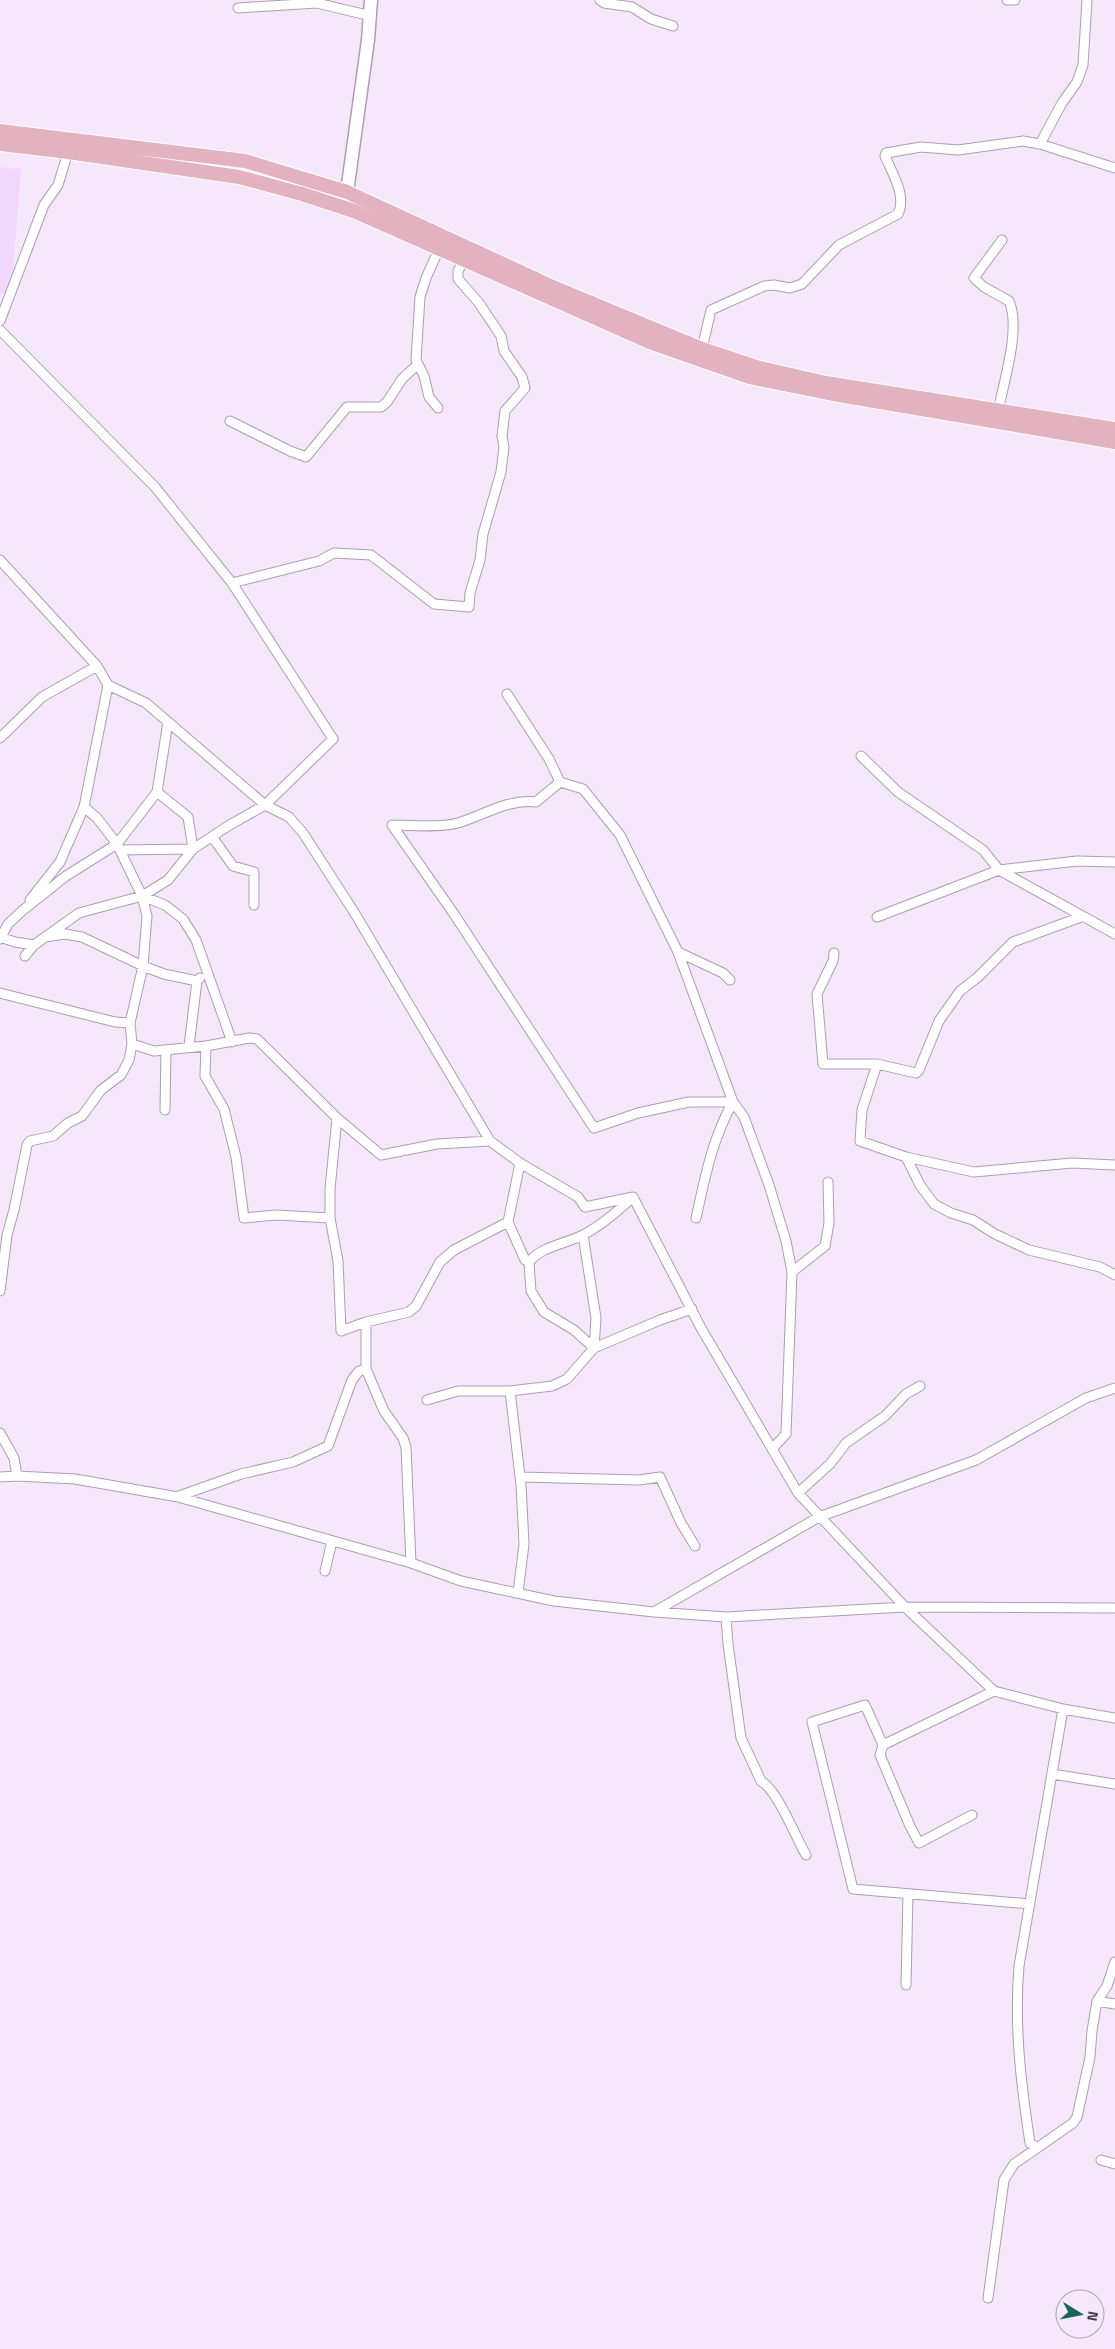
<svg xmlns="http://www.w3.org/2000/svg" width="1115" height="2349" font-family="'Titillium Web',sans-serif">
<rect width="100%" height="100%" fill="#f5e8fb"/>
<path fill="#f2d7fd" d="M0 167 21 169 11 294 0 293Z"/>
<g fill="none" stroke-linecap="round" stroke-linejoin="round">
<defs>
<path id="street" d="M600 0 604 3 632 7 651 19 673 26
M1007 0H1015
M238 8 317 3 371 16
M1040 144 1062 103 1077 82 1083 65 1087 0
M0 321 44 205 58 185 68 152
M0 330 155 487 232 583 333 739 265 805 228 826 193 849 168 880 142 896 79 913 34 945 15 942 0 937
M702 349 711 310 764 286 774 285 790 288 802 284 839 245 898 214C907 196 892 173 885 156L886 153 921 147 958 150 1023 141 1040 144 1115 168
M438 408 429 397 424 376 416 360 420 297 426 278 439 249
M998 411C1004 381 1021 328 1009 301L984 287 974 278 1002 240
M230 421 290 451 306 457 347 407H381L387 402 402 379 417 365
M0 560 97 666 108 685 146 703 265 805 289 817 303 833 354 912 490 1141 520 1163 578 1197 585 1207 633 1197
M232 583 319 561 334 553 371 555 434 604 469 607 470 593 480 560 483 534 501 472 504 447 502 436 505 411 525 388 522 377 504 351 501 336 479 303 458 279V271L464 260
M0 738 42 697 97 666
M861 756 898 792 983 850 999 870 1115 934
M560 782 583 789 620 835 678 952 733 1102 744 1117 769 1185 786 1241 792 1272 786 1434 772 1449
M157 792 188 817 193 849
M392 825 454 914 594 1128 638 1113 689 1102H733
M392 825C411 825 440 828 458 823 482 816 509 798 536 802L560 782 549 759 507 694
M213 838 233 866 254 872V905
M120 850 193 849
M142 896 165 905 183 919 196 940 232 1042
M30 900 60 862 84 807 108 685
M877 917 999 870 1077 861 1115 862
M45 937 65 934 82 937 143 966 164 974 197 981
M0 939 8 924 22 911 66 876 117 844 157 792 168 722
M678 952 723 973 730 980
M834 953 833 961 817 994 823 1064H877L916 1073 919 1070 939 1021 960 991 978 977 1013 942 1081 917
M25 956 34 945
M0 993 115 1022 130 1023
M132 1044 154 1051 206 1046 249 1038 257 1039 337 1118 381 1155 437 1144 490 1141
M189 1046 197 981 200 978
M206 1046 205 1076 224 1109 236 1157 244 1218 276 1215 330 1218
M877 1064 862 1110 860 1141 906 1157 974 1172 1072 1163 1115 1165
M165 1110 166 1050
M337 1118 330 1189V1218L338 1261 341 1331 366 1322 409 1312 416 1306 440 1262 454 1250 508 1222
M906 1157 920 1185 934 1204 951 1213 973 1220 995 1234 1029 1250 1100 1267 1115 1275
M520 1163 508 1222 525 1260 529 1262 531 1291 544 1312 574 1330 594 1348
M633 1197 701 1328 798 1493 905 1607 994 1691 1063 1709 1115 1718
M696 1218C705 1178 712 1139 733 1102
M583 1235 596 1318 594 1348
M529 1262C542 1246 565 1244 583 1235 602 1225 617 1212 633 1197
M792 1272 825 1246 829 1223 828 1182
M0 1291 7 1235 14 1210 27 1145 30 1141 53 1136 68 1123 82 1116 101 1090 121 1075 129 1060 132 1044 130 1023 143 966 147 916 142 896 117 844 97 818 84 807
M366 1322V1369L384 1411 403 1438 406 1447 411 1563
M510 1391 521 1485 524 1544 518 1593
M427 1400 458 1391H510L552 1386 567 1379 594 1348 660 1320 692 1309
M0 1433 14 1458 17 1476
M0 1477 17 1476 75 1479 178 1497 411 1563 461 1581 554 1601 654 1612 726 1617 905 1607 1115 1608
M520 1477 639 1480 660 1477 681 1523 695 1546
M798 1493 830 1464 846 1443 885 1416 906 1394 920 1386
M179 1496 241 1474 293 1462 328 1446 352 1380 359 1371 366 1369
M325 1571 332 1541
M654 1612 819 1517 976 1460 1086 1398 1115 1388
M726 1617 728 1644 741 1738 761 1781C778 1791 795 1836 806 1855
M883 1745 865 1705 812 1722 853 1889 1030 1904
M1052 1774 1115 1784
M972 1815 919 1843 910 1826 880 1755 883 1745 994 1691
M906 1985 908 1894
M1097 2001 1115 2004
M1037 2148 1030 2143C1021 2084 1014 2026 1019 1966L1063 1709
M1101 2160 1115 2164
M988 2298 1004 2180 1014 2164 1073 2123 1077 2117 1090 2057 1092 2031 1097 2001 1107 1986 1115 1962"/>
<path id="secondary" d="M347 192 368 40 371 0"/>
<path id="primary" d="M0 131 245 161 347 192 555 288 702 349 756 367 826 383 1115 429
M0 144 68 152 239 177 302 194 354 211 652 343 749 377 833 394 1115 442"/>
</defs>
<use href="#street" stroke="#b09bb9" stroke-width="11"/>
<use href="#secondary" stroke="#b09bb9" stroke-width="15"/>
<use href="#primary" stroke="#fff" stroke-width="16"/>
<use href="#street" stroke="#fff" stroke-width="9"/>
<use href="#secondary" stroke="#fff" stroke-width="12"/>
<use href="#primary" stroke="#e3b2c0" stroke-width="14"/>
</g>
<g transform="translate(1080 2314) rotate(100)"><circle r="24" fill="#f5e8fb" stroke="#ada2b3"/>
<path d="M0-4L9 19L0 12L-9 19Z" fill="#1b645a"/>
<text y="-8" font-size="14" font-weight="bold" text-anchor="middle" fill="#423946">N</text>
</g>
</svg>
